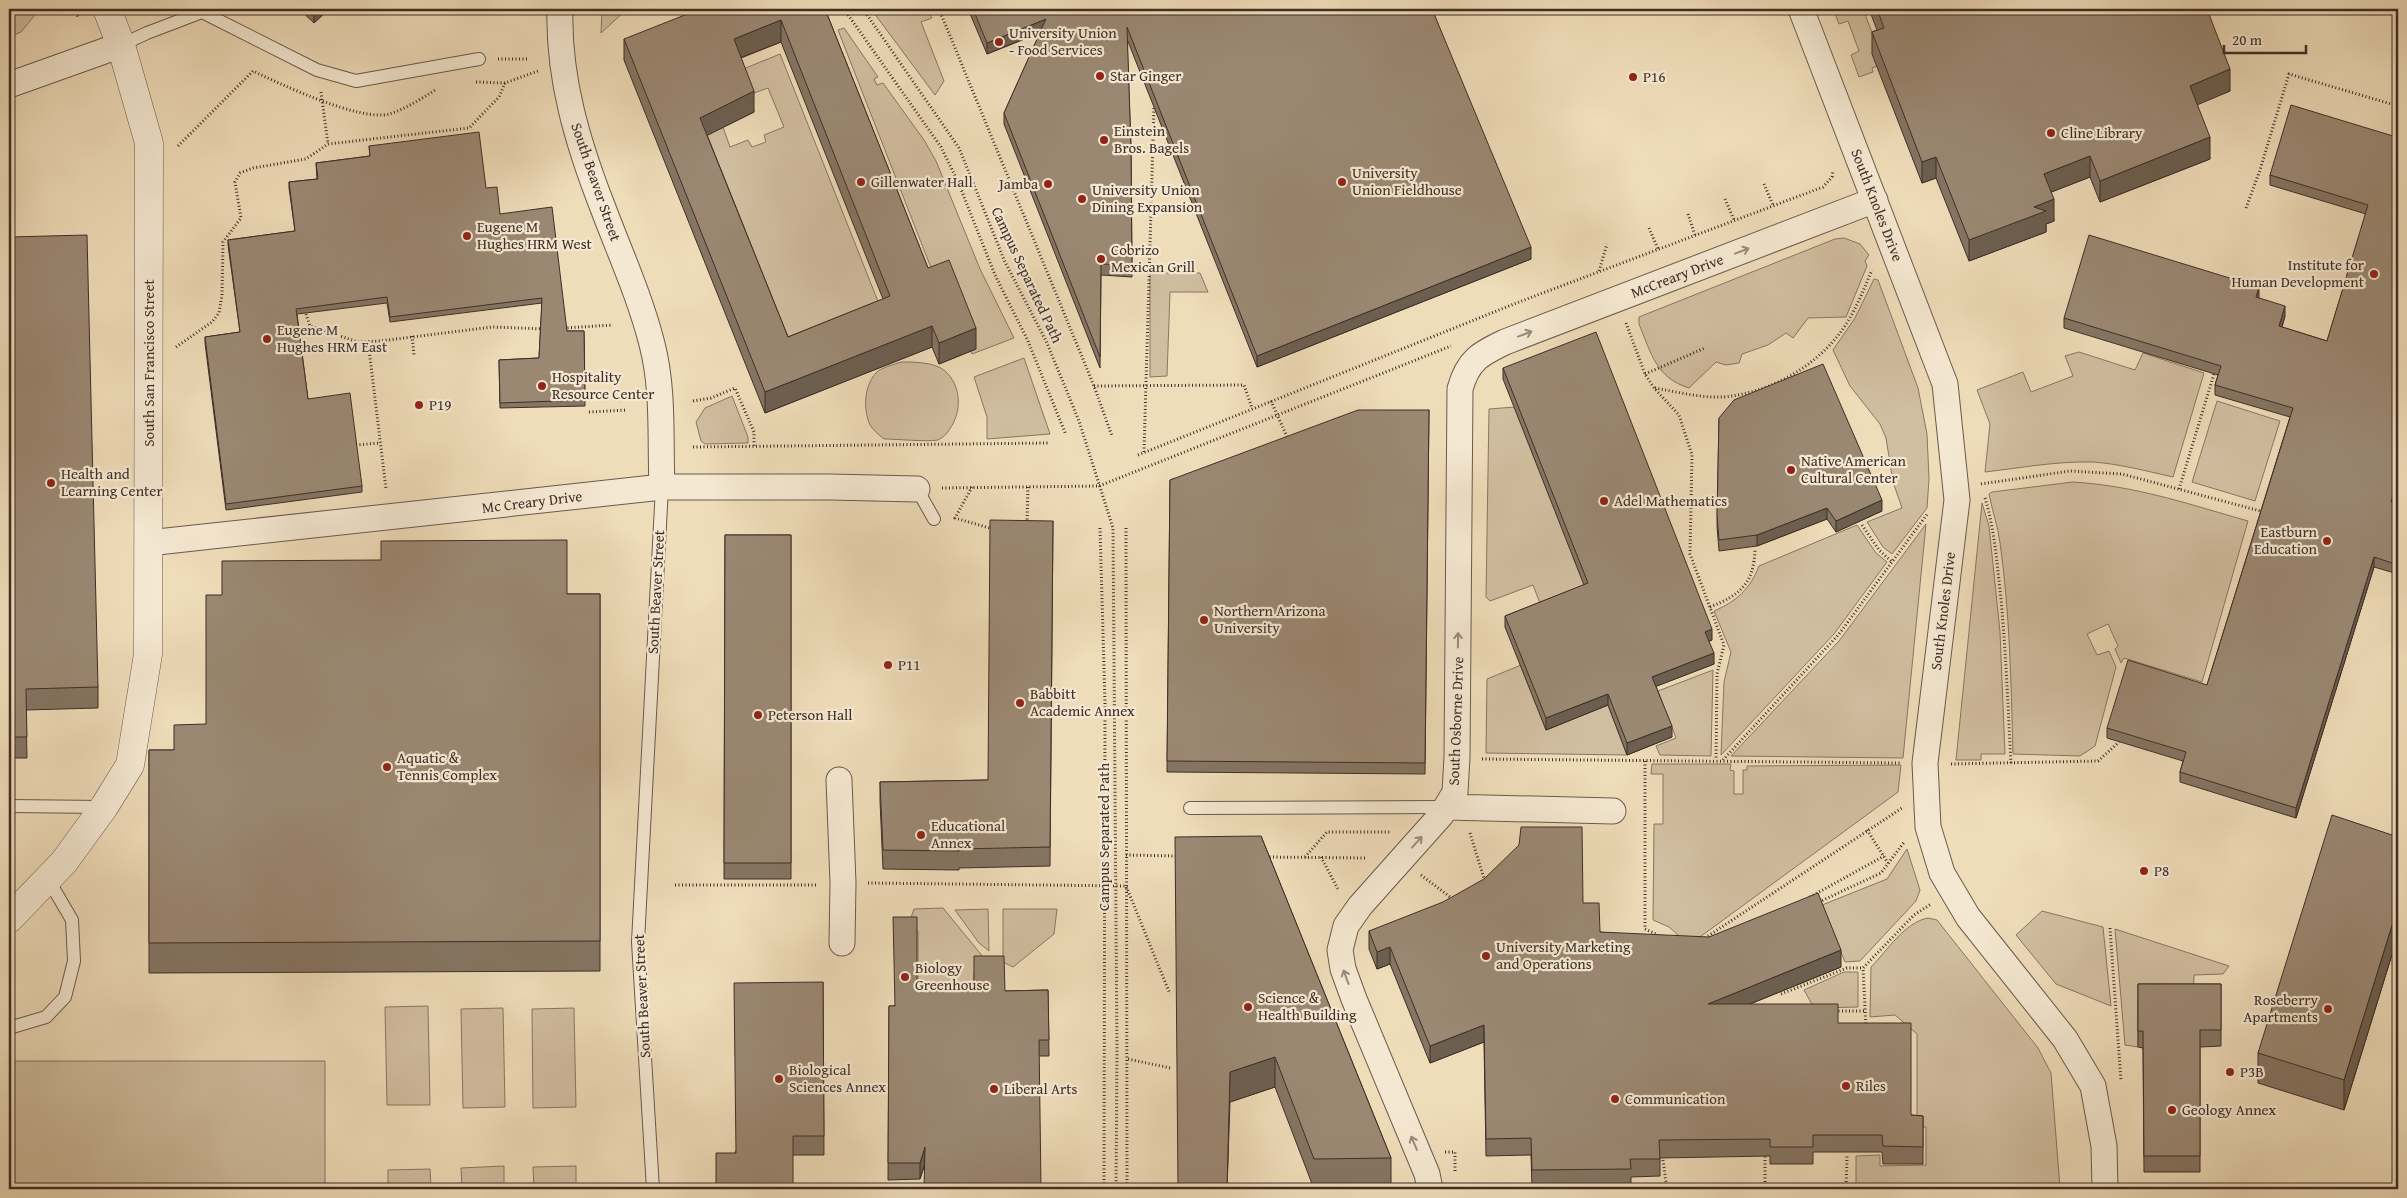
<svg xmlns="http://www.w3.org/2000/svg" width="2407" height="1198" font-family="'Gentium Book Plus',serif">
<rect width="100%" height="100%" fill="#efdcb9"/>
<filter id="stains"><feTurbulence type="fractalNoise" baseFrequency=".004" numOctaves="4"/><feColorMatrix values="0 0 0 0 .2 0 0 0 0 .09 0 0 0 0 .02 0 0 0 .5 -.17"/></filter>
<radialGradient id="worn" r=".72"><stop offset=".6" stop-color="#630" stop-opacity="0"/><stop offset="1" stop-color="#630" stop-opacity=".3"/></radialGradient>
<path fill="#d1bea0" stroke="#887664" d="M9 9H40L21 32 9 37Z
M602 9H627L601 33Z
M871 9H927L932 18 921 22 944 81 935 95Z
M1833 9H1863L1884 64 1872 68 1873 72 1859 77 1851 55 1859 51 1848 21 1839 24Z
M844 28 878 77 874 79 877 85 883 83 924 140 936 161 980 269 1014 338 972 354 944 281 937 283 838 30Z
M780 54 881 309 786 347 683 91 718 129 723 127 730 147 748 140 752 147 766 142 764 135 784 127 768 88 740 98 731 74Z
M1844 238 1860 244 1869 255 1865 261 1867 266 1846 317 1808 318 1793 338 1786 333 1768 345 1742 354 1739 363 1726 365 1716 362 1689 388C1656 378 1651 353 1639 324V317L1835 239Z
M1150 273H1200L1208 292H1170L1167 376 1150 377Z
M1874 279 1878 280 1918 388 1927 434 1929 479 1927 508 1892 554 1883 547 1867 522 1902 508 1893 482 1886 438 1880 424 1850 386 1833 350 1855 318Z
M2079 352 2135 370 2143 353 2204 373 2173 477C2146 471 2120 464 2093 462 2057 461 2020 468 1985 472L1990 424 1977 390 2023 372 2031 392 2073 376 2065 356Z
M1024 358 1050 434 987 439V417L974 377Z
M901 362C914 362 935 362 945 371 962 386 962 413 949 430 947 434 942 438 938 440 926 442 897 439 884 439 879 435 873 430 870 425 863 409 864 386 876 373 882 367 893 365 901 362Z
M732 396 748 437V443L705 444 701 441 696 422 705 408Z
M2217 401 2280 421 2255 501 2192 482Z
M1515 407 1588 594 1543 611 1533 585 1490 601 1486 597 1489 409Z
M2073 482C2137 486 2188 504 2248 521L2202 682 2124 658 2121 663 2115 649 2118 646 2108 624 2087 634 2097 655 2109 651 2116 667 2095 746 2080 756 2013 754C2011 683 2010 613 2000 543 1998 526 1992 510 1989 494L1992 492Z
M1982 503 1989 526 2000 632 2005 754H1981V760H1956Z
M1926 524 1903 758 1731 756 1839 641Z
M1857 525 1876 553 1887 562 1834 634 1721 755 1724 682 1731 652 1714 611C1737 601 1750 589 1759 566Z
M1521 665 1546 729 1608 705 1627 755 1486 753 1487 679Z
M1713 670 1711 756 1660 755 1656 746 1676 738 1658 691Z
M1652 764H1731L1730 770 1734 771V794H1743V770H1747V766L1901 765 1898 792 1689 945 1669 927 1653 920 1654 824H1663V774H1651Z
M1907 849 1920 890 1916 901 1860 961 1845 962 1822 905 1887 879Z
M943 908 984 958 974 972 973 999 918 1018V931L907 929 914 909Z
M988 909V910L989 951 979 943 955 910Z
M1003 909H1057L1054 934 1013 967 1003 962Z
M2042 911 2103 927 2111 1006 2056 984 2016 935Z
M1928 918 1937 920 2038 1048 2051 1073 2060 1188H1856V1156L1880 1155V1166L1926 1165V1127L1917 1126V1034L1895 1015 1870 1017 1871 967C1887 951 1905 922 1928 918Z
M2115 929 2229 966 2223 974 2194 975 2193 1000 2138 1001V1047L2125 1045Z
M1844 972H1858V1007L1814 1008 1804 990Z
M428 1006 430 1105H387L385 1007Z
M503 1008 505 1107 463 1108 461 1009Z
M574 1008 576 1107 533 1108 532 1009Z
M9 1061H325V1189H9Z
M504 1166V1189H462L461 1168Z
M576 1166V1189H534L533 1167Z
M430 1169 431 1189H388V1170Z"/>
<g fill="none" stroke-linecap="round" stroke-linejoin="round">
<defs>
<path id="service" d="M121 45 147 33 202 12 317 70 356 81 479 59
M917 489 934 519
M9 806 102 807
M1190 808 1446 807
M9 1028 46 1017 65 997 74 961 72 920 48 879
M653 1189 638 942 662 487"/>
<path id="minor" d="M560 9C558 78 578 144 603 208 620 253 640 297 652 344 664 390 660 440 662 487
M1801 9 1945 384 1957 500 1925 763 1928 827 1942 873 1968 917 2065 1039 2093 1086 2104 1146 2105 1189
M9 85 121 45
M148 543 662 487H830L917 489
M839 780 843 883 842 943
M1446 807 1613 811
M1430 1189 1427 1174 1354 999 1343 969 1340 950 1346 926 1360 906 1442 814 1455 792 1457 757 1460 389C1468 360 1480 354 1505 342L1875 200"/>
<path id="tertiary" d="M9 919 64 862 104 807 130 765 148 654 149 143 121 45 107 9"/>
</defs>
<use href="#service" stroke="#6b5a4c" stroke-width="14"/>
<use href="#minor" stroke="#6b5a4c" stroke-width="27"/>
<use href="#tertiary" stroke="#6b5a4c" stroke-width="29"/>
<path stroke="#3f2e28" stroke-width="3" stroke-dasharray="1 2.5" stroke-linecap="butt" d="M75 9 78 17
M844 9 941 147 959 184 995 275 1028 341 1066 435
M863 9 959 148 1005 262 1047 343 1079 421 1113 528 1117 1051 1116 1189
M939 9 1094 386 1112 436
M498 59H527
M476 82 505 83 538 71
M321 92 328 144
M178 146 253 71C280 84 361 122 389 114 406 109 422 98 437 89
M1764 184 1773 205
M1725 199 1734 220
M2246 208 2260 170 2289 74 2398 106
M1688 214 1695 235
M1649 228 1658 249
M1599 271 1607 244
M306 314 310 326 358 342 380 341 492 327 545 329
M1626 323 1645 374 1654 388 1679 415 1692 455 1690 554 1724 645 1717 674 1716 760
M564 328 613 325
M412 336 414 355
M368 341 386 489
M176 347 212 322 219 313 222 295 223 242 241 218 235 182 240 173 253 168 306 159 328 144 469 128 499 97 505 83
M1645 374 1705 348
M1094 386 1244 385 1252 408
M1655 388C1677 392 1701 398 1723 397 1771 393 1819 365 1845 326 1856 309 1864 289 1872 270
M693 401 711 398 735 388 754 432V447
M1271 401 1288 439
M589 412 627 410
M356 445 380 443
M693 447 1050 443
M1144 452 1154 106
M1138 455 1519 302 1823 187 1832 177 1833 171
M1981 484 2070 471 2122 474 2264 512
M972 487 955 518 993 529
M942 488 1099 486 1451 346
M2179 489 2214 374
M1985 498C1995 531 1997 565 2001 599 2006 654 2008 708 2011 763
M1027 523 1028 486
M1862 525 1879 550 1892 562
M1100 528 1105 703 1104 1189
M1126 528 1127 1189
M1710 607C1740 595 1754 584 1755 549
M1482 759 1900 763
M1723 760 1839 634 1928 513
M1645 761V929L1656 934
M1951 764 2098 761 2119 742
M1867 830 1888 863
M1470 833 1485 882
M1126 855 1177 856
M1266 857 1367 858
M1305 857 1327 832H1391
M1321 857 1339 891
M1421 875 1454 900
M868 883 1126 886 1170 994
M675 885H817
M1810 897 1884 856
M1819 902 1881 873 1905 841
M2110 928 2121 1081
M1705 938 1902 808
M1781 994 1847 968H1863
M1835 1011H1865
M1866 1027 1863 968 1914 915 1931 904
M1128 1059 1170 1068
M1445 1152H1455V1171
M1663 1160 1667 1189
M1765 1189V1153
M1846 1189 1847 1156"/>
<use href="#service" stroke="#f5e8d2" stroke-width="12"/>
<use href="#minor" stroke="#f5e8d2" stroke-width="25"/>
<use href="#tertiary" stroke="#f5e8d2" stroke-width="28"/>
</g>
<path fill="#857563" stroke="#3f2e28" fill-rule="evenodd" d="M299 9H329L314 23Z
M825 9 928 268 976 349 939 364 932 347 765 413 624 60V39ZM781 42 883 299 788 337 707 135 754 112 741 58Z
M968 9H1432L1531 259 1257 367 1127 39 1131 148 1132 277 1101 275 1100 368 1004 124V113L1040 33 987 54Z
M1869 9H2207L2230 91 2197 104 2210 159 2100 202 2090 177 2051 192 2054 221 2046 224V232L1969 261 1936 178 1922 183 1872 54V32L1877 30Z
M2393 136 2394 503 2398 504V574L2374 567 2296 818 2180 782V772L2183 761 2107 738V728L2207 685 2290 417 2215 395V385L2218 375 2064 328V318L2259 298 2285 316 2282 327 2327 341 2366 214 2270 185V175Z
M369 146 486 188 500 214 567 331H584L585 406 500 408 499 360 539 358 542 303 390 322 387 303 297 314 308 399 362 486V492L226 510 205 343V337L240 332 228 245V240L295 231 289 188V182L317 179 316 163 370 156Z
M9 237 98 687V708L26 710 27 758H9Z
M1503 368 1712 640 1709 641 1714 664 1656 686 1672 737 1627 755 1608 705 1546 730 1505 627V616L1584 585 1503 379Z
M1429 410 1425 774 1167 772 1170 480Z
M1719 418 1882 511 1836 532 1827 519 1757 546 1719 551 1717 526Z
M1053 521 1050 866 959 868V870L883 869 880 801V782L988 780Z
M725 535H791V879H724Z
M567 594H600V971L149 973V750H174L206 724Z
M1261 836 1391 1158V1188L1314 1189 1275 1087 1230 1102 1177 1189Z
M2398 837V935L2344 1110 2258 1083V1053Z
M1583 903 1600 932 1841 967 1750 1004 1838 1023 1911 1115 1923 1116V1164H1883L1882 1152H1813V1164H1770V1156L1660 1158V1176L1631 1177V1186L1532 1188 1531 1155 1486 1156 1484 1042 1430 1063 1390 964 1377 969 1369 949V931Z
M823 982 824 1155H793L735 1153Z
M2138 984H2221V1046L2200 1047V1172H2144L2143 1048 2138 1047Z
M917 990 1005 991 1048 990 1049 1056H1039L925 1164 920 1179 888 1180 889 1006H894Z"/>
<path fill="#6c5f50" stroke="#3f2e28" d="M318 9H329L314 23V12Z
M1046 19V30L987 54V43Z
M781 20V42L734 60V39Z
M2230 69V91L2190 108V86Z
M754 91V112L700 139V118Z
M2210 137V159L2100 202V181Z
M2090 156V177L2044 195V174Z
M1936 157V178L1922 183V162Z
M2054 199V221L2046 224V232L1969 261V240L2034 207Z
M1531 247V259L1257 367V356Z
M2259 287V297L2256 307V297Z
M2285 306V316L2279 336V326Z
M932 326V347L765 413V392Z
M976 328V349L939 364V343Z
M2398 480V490L2391 512V502Z
M1882 500V511L1836 532V521Z
M1827 508V519L1757 546V535Z
M2374 557V567L2296 818V808Z
M1712 629V640L1705 643V632Z
M1714 653V664L1652 688V677Z
M1608 694V705L1546 730V718Z
M1672 726V737L1627 755V743Z
M2398 906V935L2344 1110V1080Z
M1390 947V964L1377 969V952Z
M1841 950V967L1708 1021V1004Z
M1484 1025V1042L1430 1063V1046Z
M1275 1057V1087L1230 1102 1227 1189 1230 1072Z
M925 1147V1163L920 1179V1163Z"/>
<path fill="#9b8873" stroke="#3f2e28" fill-rule="evenodd" d="M311 9H318L314 12Z
M700 9H825L928 268 949 260 976 328 939 343 932 326 765 392 624 39ZM781 20 890 296 788 337 700 118 754 91 734 39Z
M973 9H1432L1531 247 1257 356 1127 27 1131 148 1132 265 1101 264 1100 357 1004 113 1046 19 987 43Z
M1877 9H2207L2230 69 2190 86 2210 137 2100 181 2090 156 2044 174 2054 199 2034 207 2046 211 1969 240 1936 157 1922 162 1872 32 1884 28Z
M2291 105 2393 136 2397 122 2398 123V480L2391 502 2398 504V565L2374 557 2296 808 2180 772 2186 752 2107 728 2128 660 2207 685 2293 408 2215 385 2221 366 2064 318 2089 235 2259 287 2256 297 2285 306 2279 326 2327 341 2368 205 2270 175Z
M479 132 486 188 497 187 500 214 552 207 567 331H584L585 400 500 403 499 360 539 358 542 298 390 317 387 297 296 309 308 399 350 393 362 486 226 504 205 337 240 332 228 240 295 231 289 182 318 179 316 163 370 156 369 146Z
M87 235 98 687 26 689 27 737H9V237Z
M1596 332 1712 629 1705 632 1714 653 1652 677 1672 726 1627 743 1608 694 1546 718 1505 616 1588 583 1503 368Z
M1823 364 1882 500 1836 521 1827 508 1757 535 1719 540 1717 515 1719 418 1734 400Z
M1358 410H1429L1425 763 1167 761 1170 480Z
M990 520 1053 521 1050 847 959 849V851L883 850 880 782 988 780Z
M725 535H791V863H724Z
M567 540V594H600V941L149 943V750H174V725L206 724V595H222V561L381 560V541Z
M2332 815 2398 837V906L2344 1080 2258 1053Z
M1521 827H1582L1583 903H1599L1600 932 1709 937 1818 893 1841 950 1708 1004H1838V1023H1911V1115L1923 1116V1147L1883 1146 1882 1135H1813V1147H1770V1139L1659 1140 1660 1159H1630L1631 1169 1532 1170 1531 1138 1486 1139 1484 1025 1430 1046 1390 947 1377 952 1369 931 1443 902 1484 879 1519 845Z
M1261 836 1391 1158 1314 1159 1275 1057 1230 1072 1227 1189H1178L1175 837Z
M893 917H917V990L974 989V956H1004L1005 991 1048 990 1049 1040H1039L1041 1189H924L925 1147 920 1163H888L889 1006H895Z
M823 982 824 1136H793V1189H716V1153H736L734 983Z
M2138 984H2221V1030H2200V1156H2144L2143 1031H2138Z"/>
<defs><path id="oneway-shaft" d="M-6 0H5M1.5-3L5.5 0L1.5 3" fill="none" stroke-width="1.6" stroke-linecap="round" stroke-linejoin="round" transform="scale(1.25)"/></defs>
<g stroke="#9a8b7d">
<use href="#oneway-shaft" transform="translate(1742 251) rotate(-21)"/>
<use href="#oneway-shaft" transform="translate(1525 334) rotate(-21)"/>
<use href="#oneway-shaft" transform="translate(1458 640) rotate(-89)"/>
<use href="#oneway-shaft" transform="translate(1417 842) rotate(-48)"/>
<use href="#oneway-shaft" transform="translate(1346 977) rotate(-110)"/>
<use href="#oneway-shaft" transform="translate(1414 1143) rotate(-113)"/>
</g>
<g fill="#8f2418" stroke="#f5e8d2" stroke-width="2">
<circle cx="999" cy="42" r="5"/>
<circle cx="1100" cy="76" r="5"/>
<circle cx="1633" cy="77" r="5"/>
<circle cx="2051" cy="133" r="5"/>
<circle cx="1104" cy="140" r="5"/>
<circle cx="861" cy="182" r="5"/>
<circle cx="1342" cy="182" r="5"/>
<circle cx="1048" cy="184" r="5"/>
<circle cx="1082" cy="199" r="5"/>
<circle cx="467" cy="236" r="5"/>
<circle cx="1101" cy="259" r="5"/>
<circle cx="2374" cy="274" r="5"/>
<circle cx="267" cy="339" r="5"/>
<circle cx="542" cy="386" r="5"/>
<circle cx="419" cy="405" r="5"/>
<circle cx="1791" cy="470" r="5"/>
<circle cx="51" cy="483" r="5"/>
<circle cx="1604" cy="501" r="5"/>
<circle cx="2327" cy="541" r="5"/>
<circle cx="1204" cy="620" r="5"/>
<circle cx="888" cy="665" r="5"/>
<circle cx="1020" cy="703" r="5"/>
<circle cx="758" cy="715" r="5"/>
<circle cx="387" cy="767" r="5"/>
<circle cx="921" cy="835" r="5"/>
<circle cx="2144" cy="871" r="5"/>
<circle cx="1486" cy="956" r="5"/>
<circle cx="905" cy="977" r="5"/>
<circle cx="1248" cy="1007" r="5"/>
<circle cx="2328" cy="1009" r="5"/>
<circle cx="2230" cy="1072" r="5"/>
<circle cx="779" cy="1079" r="5"/>
<circle cx="1846" cy="1086" r="5"/>
<circle cx="994" cy="1089" r="5"/>
<circle cx="1615" cy="1099" r="5"/>
<circle cx="2172" cy="1110" r="5"/>
</g>
<g text-anchor="middle" stroke-width="4.5" stroke-linejoin="round" paint-order="stroke">
<g font-size="15" fill="#3f2e28" stroke="#f5e8d2" text-anchor="start">
<text x="1009" y="38">University Union<tspan x="1009" dy="17">- Food Services</tspan></text>
<text x="1110" y="81">Star Ginger</text>
<text x="1643" y="82">P16</text>
<text x="1114" y="136">Einstein<tspan x="1114" dy="17">Bros. Bagels</tspan></text>
<text x="2061" y="138">Cline Library</text>
<text x="1352" y="178">University<tspan x="1352" dy="17">Union Fieldhouse</tspan></text>
<text x="871" y="187">Gillenwater Hall</text>
<text x="1038" y="189" text-anchor="end">Jamba</text>
<text x="1092" y="195">University Union<tspan x="1092" dy="17">Dining Expansion</tspan></text>
<text x="477" y="232">Eugene M<tspan x="477" dy="17">Hughes HRM West</tspan></text>
<text x="1111" y="255">Cobrizo<tspan x="1111" dy="17">Mexican Grill</tspan></text>
<text x="2364" y="270" text-anchor="end">Institute for<tspan x="2364" dy="17">Human Development</tspan></text>
<text x="277" y="335">Eugene M<tspan x="277" dy="17">Hughes HRM East</tspan></text>
<text x="552" y="382">Hospitality<tspan x="552" dy="17">Resource Center</tspan></text>
<text x="429" y="410">P19</text>
<text x="1801" y="466">Native American<tspan x="1801" dy="17">Cultural Center</tspan></text>
<text x="61" y="479">Health and<tspan x="61" dy="17">Learning Center</tspan></text>
<text x="1614" y="506">Adel Mathematics</text>
<text x="2317" y="537" text-anchor="end">Eastburn<tspan x="2317" dy="17">Education</tspan></text>
<text x="1214" y="616">Northern Arizona<tspan x="1214" dy="17">University</tspan></text>
<text x="898" y="670">P11</text>
<text x="1030" y="699">Babbitt<tspan x="1030" dy="17">Academic Annex</tspan></text>
<text x="768" y="720">Peterson Hall</text>
<text x="397" y="763">Aquatic &amp;<tspan x="397" dy="17">Tennis Complex</tspan></text>
<text x="931" y="831">Educational<tspan x="931" dy="17">Annex</tspan></text>
<text x="2154" y="876">P8</text>
<text x="1496" y="952">University Marketing<tspan x="1496" dy="17">and Operations</tspan></text>
<text x="915" y="973">Biology<tspan x="915" dy="17">Greenhouse</tspan></text>
<text x="1258" y="1003">Science &amp;<tspan x="1258" dy="17">Health Building</tspan></text>
<text x="2318" y="1005" text-anchor="end">Roseberry<tspan x="2318" dy="17">Apartments</tspan></text>
<text x="789" y="1075">Biological<tspan x="789" dy="17">Sciences Annex</tspan></text>
<text x="2240" y="1077">P3B</text>
<text x="1856" y="1091">Riles</text>
<text x="1004" y="1094">Liberal Arts</text>
<text x="1625" y="1104">Communication</text>
<text x="2182" y="1115">Geology Annex</text>
</g>
<g font-size="15" fill="#3f2e28" stroke="#f5e8d2">
<text transform="translate(596 182) rotate(71)" y="5">South Beaver Street</text>
<text transform="translate(1877 205) rotate(69)" y="5">South Knoles Drive</text>
<text transform="translate(1027 275) rotate(65)" y="5">Campus Separated Path</text>
<text transform="translate(1677 276) rotate(-21)" y="5">McCreary Drive</text>
<text transform="translate(149 363) rotate(-90)" y="5">South San Francisco Street</text>
<text transform="translate(532 502) rotate(-7)" y="5">Mc Creary Drive</text>
<text transform="translate(656 592) rotate(-87)" y="5">South Beaver Street</text>
<text transform="translate(1943 611) rotate(-83)" y="5">South Knoles Drive</text>
<text transform="translate(1456 721) rotate(-88)" y="5">South Osborne Drive</text>
<text transform="translate(1104 837) rotate(-90)" y="5">Campus Separated Path</text>
<text transform="translate(642 996) rotate(-93)" y="5">South Beaver Street</text>
</g>
</g>
<rect width="2407" height="1198" fill="none" stroke="#efdcb9" stroke-width="30"/>
<rect x="10" y="10" width="2387" height="1178" fill="none" stroke="#3f2e28" stroke-width="2.5"/>
<rect x="15" y="15" width="2377" height="1168" fill="none" stroke="#3f2e28"/>
<path d="M2224 45v8h82v-8" fill="none" stroke="#3f2e28" stroke-width="2.5"/>
<text x="2232" y="45" font-size="15" fill="#3f2e28" stroke="#f5e8d2" stroke-width="4" paint-order="stroke">20 m</text>
<rect width="100%" height="100%" filter="url(#stains)"/>
<rect width="100%" height="100%" fill="url(#worn)"/>
</svg>
